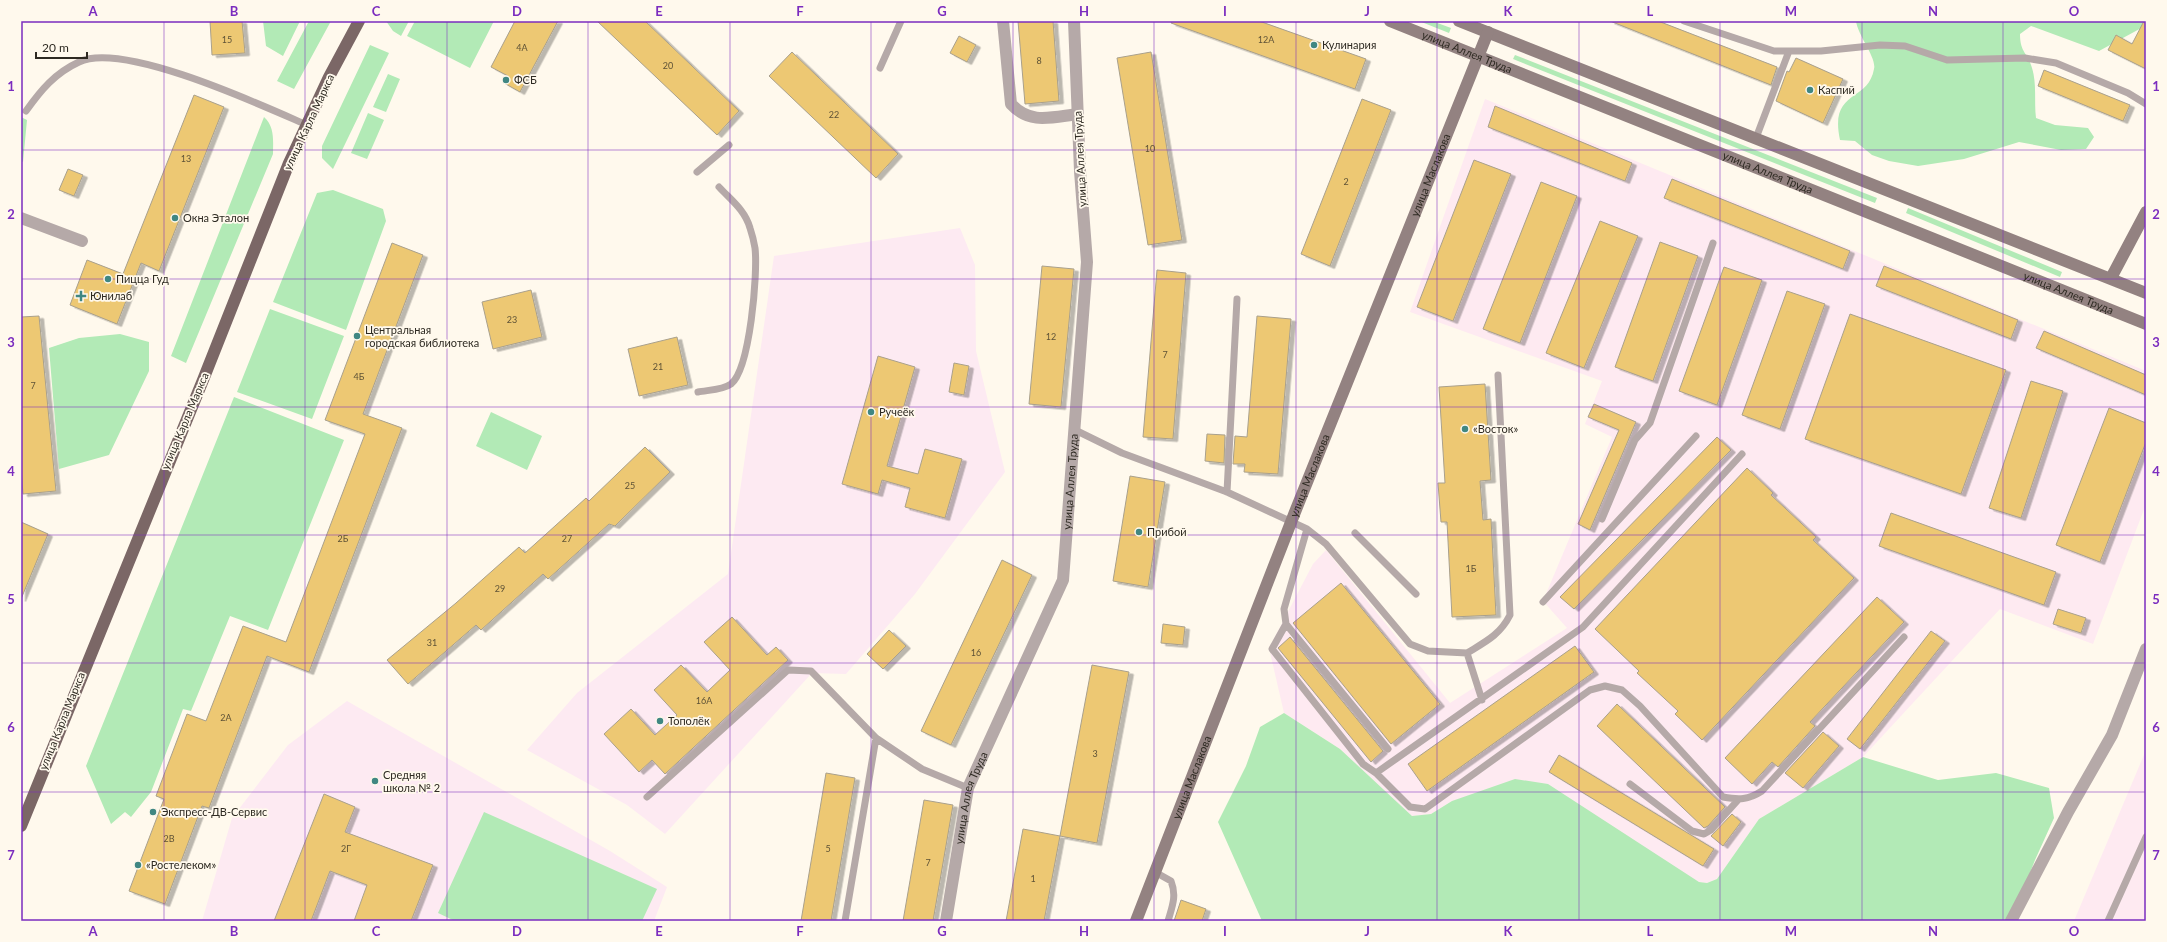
<svg xmlns="http://www.w3.org/2000/svg" width="2167" height="942" font-family="Lato,sans-serif">
<defs>
<filter id="shadow"><feDropShadow dx="4.5" dy="2.5" stdDeviation="0" flood-color="#0004"/></filter>
</defs>
<rect width="100%" height="100%" fill="#fff9ed"/>
<path fill="#feeaf1" d="M1485 99 2146 371V504L2093 644 2000 609 1863 757 1759 819 1717 879 1707 883 1699 882 1689 877 1452 801 1431 814 1412 816 1340 749 1284 713 1269 648 1313 564 1326 550 1450 703 1567 628 1543 601 1612 437 1585 424 1602 381 1410 312Z
M2146 750V921H2074Z"/>
<path fill="#fdeaf2" d="M960 228 975 265 976 351 1005 472 915 594 846 674 812 673 665 834 627 805 527 750 577 693 728 574 774 256Z
M347 701 610 851 667 887 654 921H202L232 818 288 745Z"/>
<path fill="#b2eab6" d="M263 21H300L283 56 266 46Z
M309 21H331L294 89 277 81Z
M386 21H409L401 36 393 31Z
M415 21H494L470 68 407 36Z
M1419 21H1432L1451 28 1449 33Z
M1856 21H2146L2145 26 2099 51 2031 26 2020 34C2020 53 2028 53 2032 68 2037 84 2034 101 2036 118L2055 125 2088 128 2094 137 2086 149 2061 150 2019 142 1964 159 1918 166 1889 161 1872 155 1855 141 1840 140C1829 89 1868 103 1874 69 1877 58 1858 36 1856 21Z
M370 45 389 53 333 169 322 158V146Z
M1515 55 1877 198 1875 203 1513 59Z
M388 74 400 79 386 112 373 107Z
M368 113 384 120 367 159 351 153Z
M21 117 27 120 23 162 21 161Z
M264 117C275 127 273 141 273 154L186 363 171 356Z
M333 190 383 209 386 221 346 330 273 302 317 193Z
M1908 208 2062 272 2060 277 1906 213Z
M270 309 344 336 312 419 237 392Z
M120 334 149 342V371L109 455 59 469 49 348 79 338Z
M234 397 344 440 268 630 230 616 191 711 183 709 151 792 131 817 125 812 111 824 86 766Z
M491 412 542 436 527 470 476 446Z
M1284 713 1340 749 1412 816 1431 814 1452 801 1515 779 1548 784 1699 882 1707 883 1717 879 1759 819 1863 757 1938 780 1996 773 2049 788 2054 818 2035 860 2011 921H1262L1218 822 1246 766 1260 727Z
M484 812 657 889 642 921H455L438 913Z"/>
<path fill="#edc873" stroke="#a9a08c" filter="url(#shadow)" d="M210 21H242L245 53 212 55Z
M515 21H558L520 92 504 83 508 76 491 67Z
M597 21H645L739 111 717 135Z
M1018 21H1053L1059 101 1025 104Z
M1172 21H1259L1366 59 1355 89 1171 23Z
M1610 21H1658L1777 67 1771 85Z
M2144 21H2146V69L2108 50 2116 35 2132 44Z
M959 36 976 45 967 62 950 53Z
M792 52 898 154 876 178 769 76Z
M1151 52 1182 240 1148 245 1117 58Z
M1796 58 1843 79 1823 123 1776 101 1787 71 1789 72Z
M2044 70 2130 105 2123 121 2038 86Z
M194 95 224 107 159 271 141 263 117 324 70 305 87 260 123 274Z
M1362 99 1391 110 1330 266 1301 254Z
M1495 106 1632 163 1625 181 1488 127Z
M1474 160 1511 174 1453 321 1417 307Z
M68 169 83 175 74 196 59 190Z
M1672 179 1850 251 1843 269 1664 198Z
M1541 182 1577 196 1520 343 1483 329Z
M1600 221 1638 236 1584 368 1546 353Z
M1660 242 1698 256 1653 381 1615 367Z
M392 243 423 255 363 414 402 428 309 672 267 656 209 808 202 806 165 904 129 891 164 799 156 796 187 714 206 721 243 626 286 642 365 434 325 420Z
M1042 266 1074 269 1061 407 1029 404Z
M1884 266 2018 320 2011 339 1876 286Z
M1724 267 1762 280 1717 405 1679 391Z
M1157 270 1186 273 1173 439 1143 437Z
M531 290 542 337 493 349 482 302Z
M1787 291 1825 304 1780 429 1742 415Z
M1850 314 2006 370 1961 494 1805 439Z
M39 316 56 491 23 494 21 469V317Z
M1257 316 1291 319 1278 474 1244 472 1245 464H1233L1235 436 1247 437Z
M2044 331 2146 375V395L2036 348Z
M677 337 688 385 639 396 628 349Z
M878 356 915 367 887 466 918 474 925 449 962 459 945 518 905 507 910 488 882 480 878 494 842 484Z
M954 363 969 366 964 395 949 392Z
M2031 381 2063 391 2021 518 1989 508Z
M1485 384 1491 480 1480 481 1483 520 1491 519 1496 615 1452 617 1447 522H1441L1438 483H1445L1439 387Z
M1594 404 1636 422 1590 530 1578 524 1619 430 1588 417Z
M2109 408 2146 423V442L2100 562 2056 545Z
M1207 434 1225 435 1224 463 1205 461Z
M1717 437 1731 450 1574 609 1560 597Z
M645 447 670 472 615 526 609 524 548 579 543 574 481 630 476 625 408 684 387 660 456 603 519 547 525 553 586 498 589 501Z
M1747 468 1773 493 1771 495 1816 537 1813 540 1854 578 1702 740 1675 714 1678 711 1637 673 1639 671 1595 629Z
M1130 476 1165 482 1148 587 1113 581Z
M1891 513 2056 572 2044 605 1879 546Z
M21 522 48 534 21 599Z
M1002 560 1032 575 951 745 921 731Z
M1341 583 1440 704 1391 744 1293 623Z
M1877 597 1904 622 1810 722 1815 726 1778 767 1772 762 1752 784 1725 758Z
M2058 609 2086 618 2081 633 2053 624Z
M732 617 767 655 776 647 788 660 665 774 652 760 639 772 604 734 631 709 655 735 677 715 654 690 681 665 707 692 730 670 704 642Z
M1163 624 1185 627 1183 645 1161 643Z
M889 630 906 646 883 669 867 654Z
M1931 631 1945 641 1860 749 1847 739Z
M1290 637 1383 751 1371 762 1278 648Z
M1575 646 1594 672 1427 791 1408 764Z
M1092 665 1129 672 1097 843 1060 836Z
M1617 704 1725 807 1708 826 1704 828 1597 726Z
M1823 732 1839 746 1803 788 1785 773Z
M1559 755 1714 849 1703 866 1549 772Z
M826 773 855 778 831 921H801Z
M324 794 355 807 345 832 433 865 411 921H354L367 885 330 871 311 921H274Z
M924 800 953 805 933 921H903Z
M1732 814 1741 822 1723 846 1711 836Z
M1023 829 1060 836 1044 921H1006Z
M1181 900 1206 909 1202 921H1174Z"/>
<g fill="none" stroke-linecap="round" stroke-linejoin="round">
<path stroke="#b5a9a8" stroke-width="7" d="M1684 21 1774 51H1821L1880 45 1905 46 1947 60 2025 58 2056 63 2128 93 2146 104
M880 68 901 21
M26 111C41 90 55 73 79 62 123 41 261 105 307 125
M1756 138 1789 51
M697 172 729 145
M698 392C708 390 723 390 731 384 750 369 758 273 755 248 754 242 752 234 750 228 745 210 731 200 719 187
M1073 429 1122 453 1227 492 1307 529 1326 544 1410 644 1428 651 1467 653
M1742 454 1583 627 1376 773 1410 807 1425 809 1590 690 1605 686 1622 690 1640 706 1723 797C1739 800 1748 800 1762 791L1904 637
M1227 492 1237 299
M1602 519 1635 440 1650 423 1713 243
M1307 529 1284 609 1286 624 1272 649 1363 764 1376 773
M1355 533 1416 594
M1543 602 1696 436
M1286 624 1388 749
M1482 700 1467 653C1485 642 1500 635 1510 615L1498 375
M1630 784 1692 831 1704 834 1711 830 1738 800
M647 797 788 670 811 671 876 738 922 769 968 788
M1155 872 1171 881C1177 896 1172 907 1168 921
M845 921 876 738
M2108 921 2146 837"/>
<g stroke="#b5a9a8" stroke-width="12">
<path d="M1003 21 1011 104C1030 125 1052 117 1078 114"/>
<path d="M21 218 82 241"/>
<path id="s1" d="M946 921 968 788 1063 580 1087 262 1080 171 1074 21"/>
<path d="M2011 921 2068 812 2112 735 2146 649"/>
</g>
<g stroke="#938281" stroke-width="12">
<path id="s2" d="M1390 21 2146 324"/>
<path d="M1459 21 2146 293"/>
<path d="M2111 278 2146 212"/>
<path id="s3" d="M1136 921 1295 512 1488 32"/>
</g>
<path stroke="#7b6766" stroke-width="12" d="M21 826 203 380 289 163 329 77 359 21"/>
</g>
<path fill="none" stroke="#7b2cbf" stroke-width="1" stroke-opacity="0.55" d="M164 21V921M305 21V921M447 21V921M588 21V921M730 21V921M871 21V921M1013 21V921M1154 21V921M1296 21V921M1437 21V921M1579 21V921M1720 21V921M1862 21V921M2003 21V921M21 150H2146M21 279H2146M21 407H2146M21 535H2146M21 663H2146M21 792H2146"/>
<g fill="#408782" stroke="#fff9ed" stroke-width="1.5">
<circle cx="1314" cy="45" r="4"/>
<circle cx="506" cy="80" r="4"/>
<circle cx="1810" cy="90" r="4"/>
<circle cx="175" cy="218" r="4"/>
<circle cx="108" cy="279" r="4"/>
<path d="M79 290h4v4h4v4h-4v4h-4v-4h-4v-4h4z"/>
<circle cx="357" cy="336" r="4"/>
<circle cx="871" cy="412" r="4"/>
<circle cx="1465" cy="429" r="4"/>
<circle cx="1139" cy="532" r="4"/>
<circle cx="660" cy="721" r="4"/>
<circle cx="375" cy="781" r="4"/>
<circle cx="153" cy="812" r="4"/>
<circle cx="138" cy="865" r="4"/>
</g>
<g text-anchor="middle" stroke-width="3.5" stroke-linejoin="round" paint-order="stroke">
<g font-size="9" fill="#5e5236">
<text x="227" y="43">15</text>
<text x="1266" y="43">12А</text>
<text x="522" y="51">4А</text>
<text x="1039" y="64">8</text>
<text x="668" y="69">20</text>
<text x="834" y="118">22</text>
<text x="1150" y="152">10</text>
<text x="186" y="162">13</text>
<text x="1346" y="185">2</text>
<text x="512" y="323">23</text>
<text x="1051" y="340">12</text>
<text x="1165" y="358">7</text>
<text x="658" y="370">21</text>
<text x="359" y="380">4Б</text>
<text x="33" y="389">7</text>
<text x="630" y="489">25</text>
<text x="343" y="542">2Б</text>
<text x="567" y="542">27</text>
<text x="1471" y="572">1Б</text>
<text x="500" y="592">29</text>
<text x="432" y="646">31</text>
<text x="976" y="656">16</text>
<text x="704" y="704">16А</text>
<text x="226" y="721">2А</text>
<text x="1095" y="757">3</text>
<text x="169" y="842">2В</text>
<text x="346" y="852">2Г</text>
<text x="828" y="852">5</text>
<text x="928" y="866">7</text>
<text x="1033" y="882">1</text>
</g>
<g font-size="11" fill="#2e2a22" stroke="#fff9ed" text-anchor="start">
<text x="1322" y="49">Кулинария</text>
<text x="514" y="84">ФСБ</text>
<text x="1818" y="94">Каспий</text>
<text x="183" y="222">Окна Эталон</text>
<text x="116" y="283">Пицца Гуд</text>
<text x="90" y="300">Юнилаб</text>
<text x="365" y="334">Центральная<tspan x="365" dy="13">городская библиотека</tspan></text>
<text x="879" y="416">Ручеёк</text>
<text x="1473" y="433">«Восток»</text>
<text x="1147" y="536">Прибой</text>
<text x="668" y="725">Тополёк</text>
<text x="383" y="779">Средняя<tspan x="383" dy="13">школа № 2</tspan></text>
<text x="161" y="816">Экспресс-ДВ-Сервис</text>
<text x="146" y="869">«Ростелеком»</text>
</g>
<g font-size="11" fill="#2e2a22" stroke="#fff9ed">
<text dy="4" stroke="none"><textPath href="#s2" startOffset="83">улица Аллея Труда</textPath></text>
<text transform="translate(309 122) rotate(-65)" y="4">улица Карла Маркса</text>
<text transform="translate(1080 159) rotate(-93)" y="4">улица Аллея Труда</text>
<text dy="4" stroke="none"><textPath href="#s2" startOffset="407">улица Аллея Труда</textPath></text>
<text dy="4" stroke="none"><textPath href="#s3" startOffset="802">улица Маслакова</textPath></text>
<text dy="4" stroke="none"><textPath href="#s2" startOffset="731">улица Аллея Труда</textPath></text>
<text transform="translate(185 421) rotate(-67)" y="4">улица Карла Маркса</text>
<text dy="4" stroke="none"><textPath href="#s3" startOffset="478">улица Маслакова</textPath></text>
<text dy="4" stroke="none"><textPath href="#s1" startOffset="462">улица Аллея Труда</textPath></text>
<text transform="translate(62 721) rotate(-68)" y="4">улица Карла Маркса</text>
<text dy="4" stroke="none"><textPath href="#s3" startOffset="154">улица Маслакова</textPath></text>
<text dy="4" stroke="none"><textPath href="#s1" startOffset="126">улица Аллея Труда</textPath></text>
</g>
</g>
<rect width="2167" height="942" fill="none" stroke="#fff9ed" stroke-width="44"/>
<path d="M36 52v6h51v-6" fill="none" stroke="#2e2a22" stroke-width="2"/>
<text x="42" y="52" font-size="12" fill="#2e2a22" stroke="#fff9ed" stroke-width="3" paint-order="stroke">20 m</text>
<rect x="22" y="22" width="2123" height="898" fill="none" stroke="#7b2cbf" stroke-width="1.5"/>
<g font-size="13" text-anchor="middle" font-weight="bold" fill="#7b2cbf">
<text x="93" y="16">A</text>
<text x="234" y="16">B</text>
<text x="376" y="16">C</text>
<text x="517" y="16">D</text>
<text x="659" y="16">E</text>
<text x="800" y="16">F</text>
<text x="942" y="16">G</text>
<text x="1084" y="16">H</text>
<text x="1225" y="16">I</text>
<text x="1367" y="16">J</text>
<text x="1508" y="16">K</text>
<text x="1650" y="16">L</text>
<text x="1791" y="16">M</text>
<text x="1933" y="16">N</text>
<text x="2074" y="16">O</text>
<text x="11" y="91">1</text>
<text x="2156" y="91">1</text>
<text x="11" y="219">2</text>
<text x="2156" y="219">2</text>
<text x="11" y="347">3</text>
<text x="2156" y="347">3</text>
<text x="11" y="476">4</text>
<text x="2156" y="476">4</text>
<text x="11" y="604">5</text>
<text x="2156" y="604">5</text>
<text x="11" y="732">6</text>
<text x="2156" y="732">6</text>
<text x="11" y="860">7</text>
<text x="2156" y="860">7</text>
<text x="93" y="936">A</text>
<text x="234" y="936">B</text>
<text x="376" y="936">C</text>
<text x="517" y="936">D</text>
<text x="659" y="936">E</text>
<text x="800" y="936">F</text>
<text x="942" y="936">G</text>
<text x="1084" y="936">H</text>
<text x="1225" y="936">I</text>
<text x="1367" y="936">J</text>
<text x="1508" y="936">K</text>
<text x="1650" y="936">L</text>
<text x="1791" y="936">M</text>
<text x="1933" y="936">N</text>
<text x="2074" y="936">O</text>
</g>
</svg>
